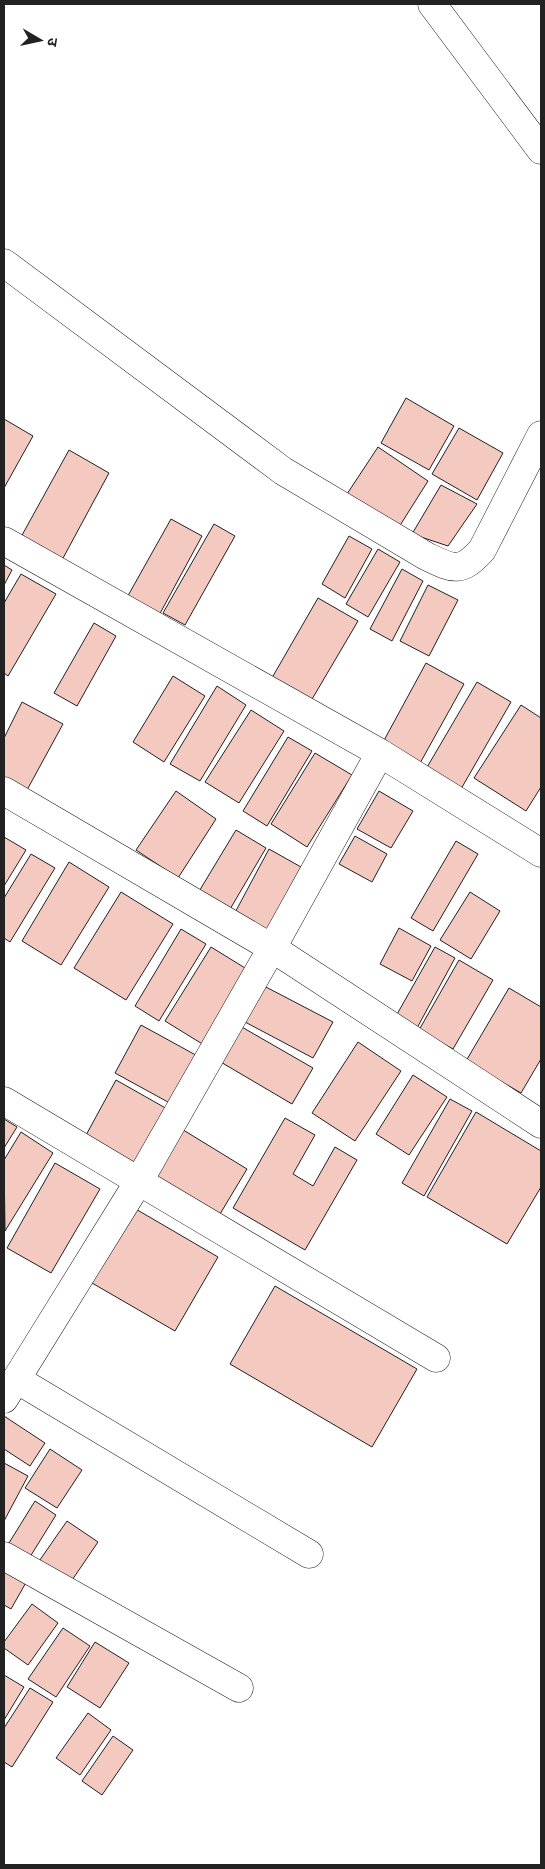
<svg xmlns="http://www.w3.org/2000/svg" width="545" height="1869" font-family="'Asap Condensed','Noto Sans Devanagari',sans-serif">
<rect width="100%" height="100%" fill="#fff"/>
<path fill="#f3c9c0" stroke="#222" d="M406 398 454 426 429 470 381 443Z
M4 419 33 436 4 488Z
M459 428 503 453 477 500 432 474Z
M378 447 428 481 399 527 347 494Z
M69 450 109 473 62 560 21 537Z
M441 485 477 504 448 546 412 534Z
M171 519 202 536 157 619 125 601Z
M214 524 235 536 185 625 163 613Z
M349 536 372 549 345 598 322 584Z
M378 549 400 562 368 617 346 604Z
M4 565 12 570 4 585Z
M402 569 423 581 392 641 370 629Z
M21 574 56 594 8 676 4 673V603Z
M428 585 458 600 429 656 400 641Z
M318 598 358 621 308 706 269 683Z
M94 623 116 636 77 706 54 693Z
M426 663 464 684 419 765 382 744Z
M173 676 205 696 164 762 133 742Z
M477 682 511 702 461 789 426 769Z
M217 686 246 705 200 781 170 764Z
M22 702 63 724 27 790 4 778V738Z
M521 705 541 718V787L526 811 474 778Z
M251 710 284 731 239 803 205 782Z
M288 737 312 751 267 826 243 811Z
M315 753 352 775 307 847 271 824Z
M176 791 216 819 178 878 136 850Z
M379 791 413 811 391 848 357 829Z
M236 830 266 848 226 916 195 898Z
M355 836 387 854 372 882 339 864Z
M4 837 26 850 4 886Z
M456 841 478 854 433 931 411 918Z
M269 849 301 867 263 938 231 920Z
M31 854 55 868 10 942 4 938V898Z
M69 862 109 887 61 965 22 941Z
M121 892 173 924 126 1000 74 968Z
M470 892 500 911 471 959 440 940Z
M399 928 431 946 412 981 380 964Z
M181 929 206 944 159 1021 135 1006Z
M211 947 250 971 204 1045 165 1021Z
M435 947 455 958 417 1028 396 1016Z
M459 960 493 980 453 1049 419 1030Z
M264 986 333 1022 313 1058 245 1022Z
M509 988 541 1007V1059L521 1093 466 1061Z
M141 1025 203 1059 177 1107 115 1073Z
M240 1026 313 1068 292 1104 219 1061Z
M358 1042 401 1071 355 1141 312 1113Z
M413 1075 447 1097 409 1155 376 1134Z
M116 1080 169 1110 137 1167 85 1137Z
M450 1099 472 1111 424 1196 402 1183Z
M476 1112 541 1151V1187L507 1244 427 1197Z
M285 1118 315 1135 293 1174 313 1186 335 1147 357 1160 305 1250 233 1208Z
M4 1119 17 1127 4 1148Z
M180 1128 247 1169 214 1224 147 1183Z
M21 1132 53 1153 5 1231 4 1160Z
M55 1163 100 1189 51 1273 7 1248Z
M134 1208 218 1257 175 1331 92 1283Z
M275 1286 417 1369 372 1447 230 1364Z
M4 1416 45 1443 30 1466 4 1449Z
M50 1449 82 1470 57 1508 25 1488Z
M4 1463 28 1476 4 1521Z
M35 1501 56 1515 25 1565 4 1551Z
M67 1521 98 1542 66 1589 35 1567Z
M4 1565 28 1579 11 1609 4 1605Z
M32 1604 58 1623 28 1665 4 1648V1642Z
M63 1628 90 1646 56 1697 28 1679Z
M95 1642 129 1663 100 1708 67 1687Z
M4 1675 24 1687 4 1720Z
M30 1688 53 1702 12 1767 4 1762V1728Z
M88 1713 111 1730 80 1775 56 1758Z
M113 1736 133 1750 102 1795 82 1781Z"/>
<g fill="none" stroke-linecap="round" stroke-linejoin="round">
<defs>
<path id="minor" d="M432 4 541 150
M4 263 283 471 426 556C453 569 460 574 482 550L541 435
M4 541 380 753 541 853
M4 791 272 948 541 1124
M4 1101 436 1358
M16 1379 309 1554
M4 1399 139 1181 272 948 380 753
M4 1556 239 1688"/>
</defs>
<use href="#minor" stroke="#222" stroke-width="29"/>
<use href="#minor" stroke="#fff" stroke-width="28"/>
</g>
<rect width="545" height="1869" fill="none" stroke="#222222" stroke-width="10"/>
<g transform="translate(40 40) rotate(99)" stroke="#ffffff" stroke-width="4" paint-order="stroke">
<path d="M0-4L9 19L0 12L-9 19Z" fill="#222222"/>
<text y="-8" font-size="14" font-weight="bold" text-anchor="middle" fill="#222222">उ</text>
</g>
</svg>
